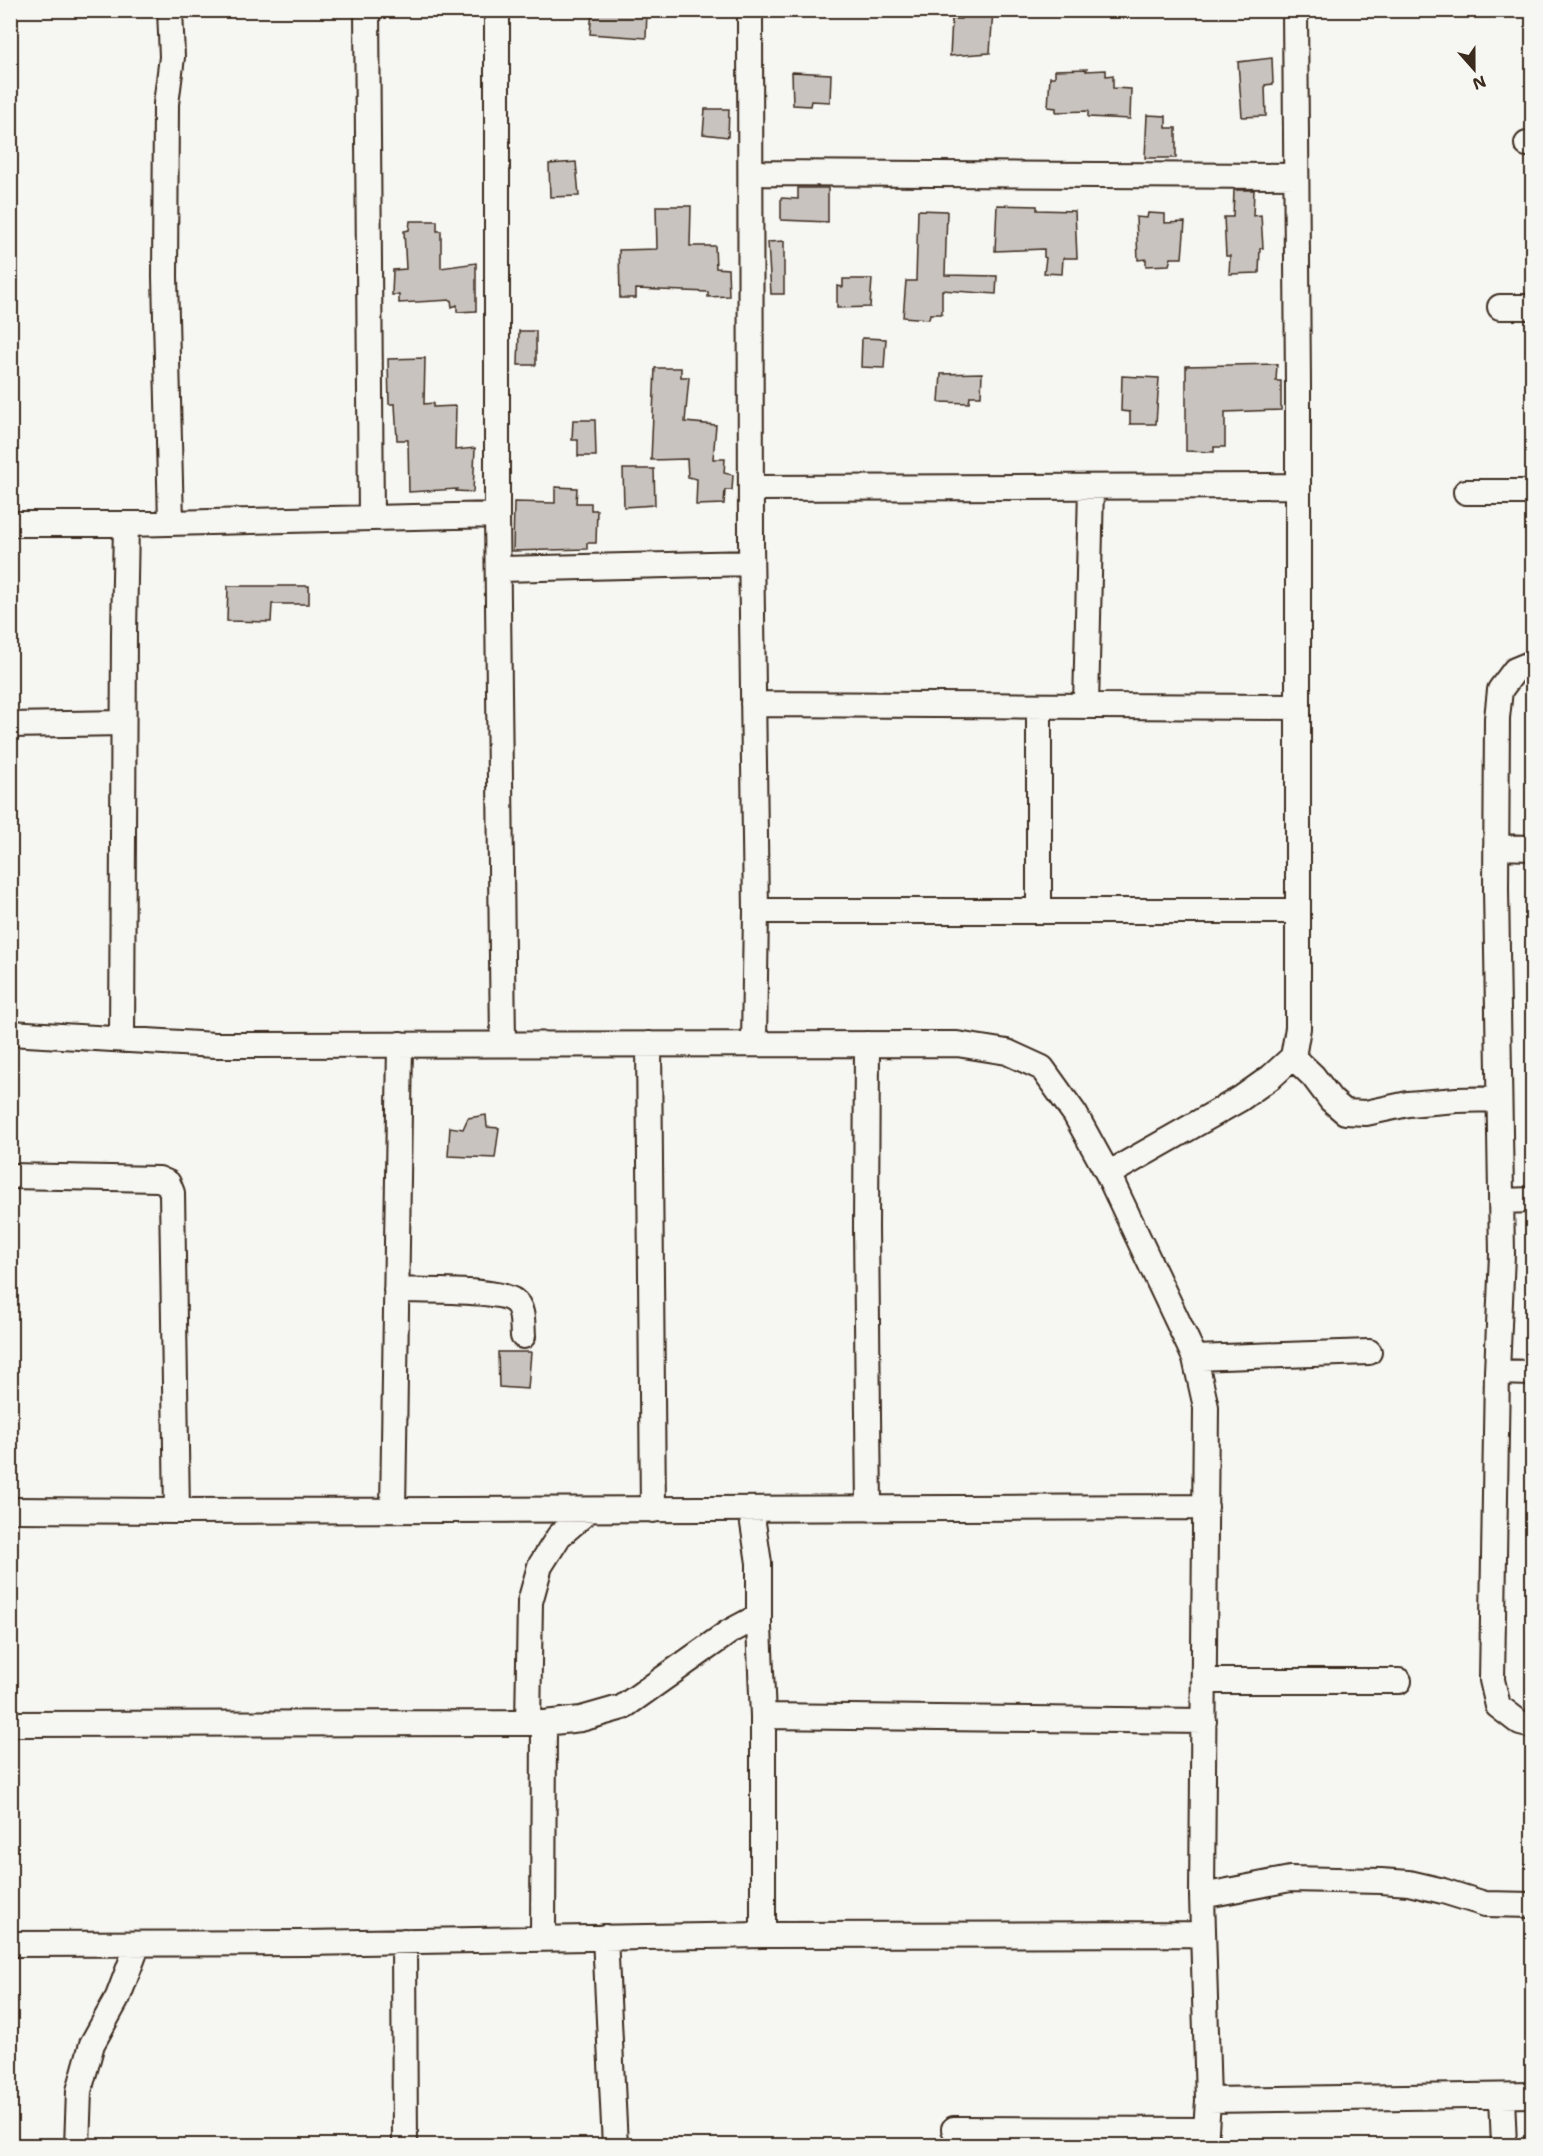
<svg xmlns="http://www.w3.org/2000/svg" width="1543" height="2156" font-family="'Shantell Sans',sans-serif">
<rect width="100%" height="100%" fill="#f6f6f2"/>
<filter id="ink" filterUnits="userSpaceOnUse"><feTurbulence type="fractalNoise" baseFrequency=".0167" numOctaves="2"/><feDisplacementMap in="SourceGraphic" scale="12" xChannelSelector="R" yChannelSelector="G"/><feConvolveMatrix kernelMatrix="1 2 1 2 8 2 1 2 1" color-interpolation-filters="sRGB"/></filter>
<g filter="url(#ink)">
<path fill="#c8c3be" stroke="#3b2a1e" stroke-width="1.5" d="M592 10H647L646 38 590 34Z
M973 10H993L990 53 950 56 952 19H961L962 13 972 14Z
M1272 58 1273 84 1265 85 1266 116 1242 117 1238 62Z
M1087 69 1086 71 1106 70V76L1113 75V88L1131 89 1130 119 1088 117V111L1056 112V108L1048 107 1050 77H1055V70Z
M792 72 831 74 830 102 811 101 810 106 793 105Z
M705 109H729L728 137 703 134Z
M1147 115 1166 116V128H1176V158H1145Z
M576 162 579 196 550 197 549 164Z
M798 188H828V222L781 220V198L798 199Z
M1234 190H1254L1253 216 1261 215 1263 248H1260L1259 273 1229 274 1230 256H1226L1224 217H1233Z
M997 205 1037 206V210L1075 211 1077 258H1063L1062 274 1044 273 1046 258 1044 257V249L995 251Z
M656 206H691L690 246H715L716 268 728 269 729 296 708 297V292L636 289V298H620L619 250 657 249Z
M918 210 947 211 945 275 997 276 996 294 942 290V314H930L929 319 903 317 906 281H916Z
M1148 213 1165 214V223L1185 222 1182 258H1171L1169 265 1146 266V259L1138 260 1136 217 1147 218Z
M410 221H437V231H441V268L476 263V311L457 312V305L452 307 451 300 399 303V295H392L393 270 406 269 404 231 409 230Z
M784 241V294H771L768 242Z
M843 279H872L870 307 837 308V286L843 287Z
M519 331H536V365H518Z
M862 338 886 339 884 368 861 367Z
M425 358 424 404 433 403V407L456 406 455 450 475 448 473 492 456 491 457 489 409 492 408 440H397L395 404H389L388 359Z
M1277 364 1276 381H1281V410L1225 412V447H1214V452L1186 451V366Z
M655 368H681V377H689L685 422 716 425 713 459H725L724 473 733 475 732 490H725L724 504 696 505 697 479 688 477 687 459 651 460Z
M982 373 981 396H970L969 403 939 402 941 374Z
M1122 376 1159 378 1156 424H1130V412L1121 411Z
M573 420H595L596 456H578V440H572Z
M623 469H654L655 505 624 507Z
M555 487 577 488 576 503H591V510H597L596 543H587V549L513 551 514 502 555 503Z
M228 586H309V604H272L271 622 227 621Z
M486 1115 487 1127 499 1128 495 1158 448 1156 450 1127 463 1129 468 1118Z
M498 1352H531L528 1389 499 1387Z"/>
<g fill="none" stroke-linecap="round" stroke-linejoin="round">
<defs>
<path id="street" d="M170 10 172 57 166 104 165 277 171 522
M367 10 371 518
M497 10V515L503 1044
M750 10 751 542 756 911 754 1043
M1527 144H1532
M751 173 1296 176
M1500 307H1532
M751 488 1298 486
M1466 492H1532
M10 524H126L497 515
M498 569 751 563
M1532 663 1515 670 1500 690 1497 718 1496 889 1502 1254 1497 1372 1492 1680 1498 1706 1520 1723 1532 1726
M753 704 1297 707
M1039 706V911
M1086 706 1091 487
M10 725 123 723
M1496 847 1532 848
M756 911H1298
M10 1033 215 1045 957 1044 1007 1052 1042 1068 1075 1114 1108 1174 1195 1358 1206 1407 1202 1896 1208 2100 1205 2146
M122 1040 124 633 126 524
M649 1044 653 1510
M867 1044 866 1228 869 1509
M1293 1057 1313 1076 1331 1100 1345 1112 1366 1113 1408 1104 1457 1100 1499 1099
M1108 1174 1240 1099 1271 1077 1293 1057 1298 1028V384L1295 10
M10 1176 159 1179 168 1183 172 1193 177 1511
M1501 1201 1532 1200
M396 1290C419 1291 499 1289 514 1301 524 1308 522 1325 523 1336
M1195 1358 1369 1352
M1497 1372 1532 1373
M10 1510 177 1511 1206 1507
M393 1510 400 1044
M751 1510 759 1563V1627L763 1716V1935
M1204 1681H1399
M763 1716 1204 1721
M528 1723 530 1602 540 1566 559 1536 589 1510
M10 1724 544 1723 581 1719 623 1707 729 1632 759 1616
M1202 1896 1290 1879 1381 1881 1409 1883 1443 1891 1485 1904 1532 1905
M605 1937 615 2146
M543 1938 544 1723
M404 1941 405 2146
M10 1944 305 1943 763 1935 1203 1934
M1502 2096 1504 2146
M1208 2100 1532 2095
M954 2129 1206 2130
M77 2146 79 2091 92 2044 118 1997 138 1944"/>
</defs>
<use href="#street" stroke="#3b2a1e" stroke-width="28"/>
<use href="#street" stroke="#f6f6f2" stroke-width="24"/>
</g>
</g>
<rect width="1543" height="2156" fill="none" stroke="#f6f6f2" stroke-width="36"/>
<rect x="18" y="18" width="1507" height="2120" fill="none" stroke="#3b2a1e" stroke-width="2" filter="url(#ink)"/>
<g transform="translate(1474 69) rotate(159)" stroke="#f6f6f2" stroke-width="4.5" paint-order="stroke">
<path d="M0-4.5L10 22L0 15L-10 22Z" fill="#3b2a1e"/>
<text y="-9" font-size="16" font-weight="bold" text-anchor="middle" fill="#3b2a1e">N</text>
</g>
</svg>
